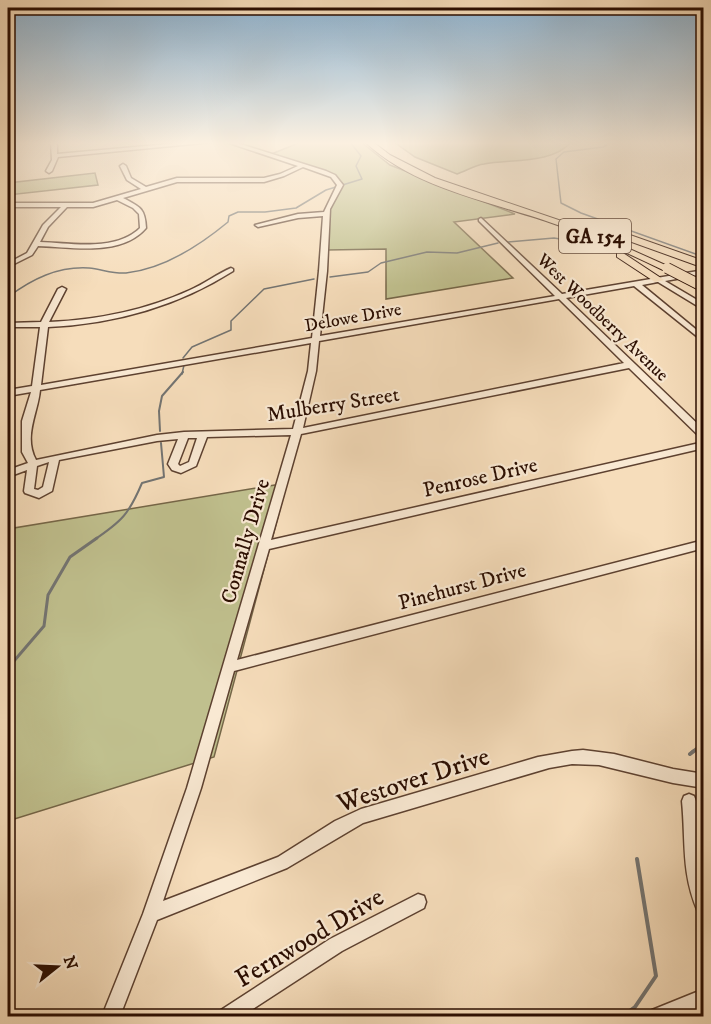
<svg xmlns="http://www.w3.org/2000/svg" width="711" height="1024" font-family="'IM FELL DW Pica',serif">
<rect width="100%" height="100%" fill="#f6ddbb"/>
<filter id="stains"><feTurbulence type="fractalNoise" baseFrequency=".00333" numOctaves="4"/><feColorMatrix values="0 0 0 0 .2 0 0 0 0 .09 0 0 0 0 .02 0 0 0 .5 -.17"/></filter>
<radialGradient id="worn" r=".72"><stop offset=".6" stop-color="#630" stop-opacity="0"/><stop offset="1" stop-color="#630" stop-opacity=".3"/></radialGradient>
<path fill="#c0c08e" stroke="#756648" stroke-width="1.5" d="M301 142H361L390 165 515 214 454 222 513 278 386 299V249L327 250 328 213 342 183 330 173 269 155Z
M394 142H571C553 164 510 159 484 164 475 165 466 171 457 174L415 157Z
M95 173 98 185 8 195V183Z
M287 483 214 757 8 821V529Z"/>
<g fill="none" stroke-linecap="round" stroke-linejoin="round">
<path stroke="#737472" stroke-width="1.5" d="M606 142 607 145 603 147 564 152 556 159 561 203 581 213 704 257
M507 242 554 238 579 242
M330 277 368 272 381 263 427 252 457 253 498 243
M8 297C32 279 58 266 89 268 101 269 113 274 126 273 164 269 199 246 228 222L229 216 238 212H265L296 208 326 190 362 179 356 166 361 156 350 142
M183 358 192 347 231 330V321L264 289 314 279
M182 374 184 365"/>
<path stroke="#737472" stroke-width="2" d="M160 431 159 411 162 396 183 372
M94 540C122 521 129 514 142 483L164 477 161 443"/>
<path stroke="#737472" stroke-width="3" d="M8 668 44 626 48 595 70 557 97 538
M692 752 704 743"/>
<path stroke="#737472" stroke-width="4" d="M690 754 694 751
M623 1016 635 1007 656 976 637 859"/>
<defs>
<path id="minor" d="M51 142H57V154L190 142H213L58 157 52 171 49 173 46 171 52 160Z
M226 142H234L326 171 335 175 343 185 330 209 327 271 320 336 555 296 479 221V219L481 218 562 294 704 270V274L665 281 704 304V310L658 282 642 285 704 336V342L634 286 566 298 704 430V439L701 438 629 368 301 434 271 540 704 442V448L269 549 237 660 704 540V548L234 671 201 788 163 901 278 857 335 821 361 809 538 757 572 751 583 750 614 754 673 769 704 774V788L673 783 599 765 572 764 549 768 363 823 287 868 157 920 120 1016H102L143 914 187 788 291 435 207 437 196 466 181 473 172 470 168 464 178 439 157 441 59 460 52 491 39 498 25 493 24 491 27 470 8 477V470L28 463 22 452V421L31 392 8 396V390L32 386 40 327H8V323L41 322 58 289 62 287 66 289 49 322C97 320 146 310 190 290 204 284 217 274 231 268L233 269V271C178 306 114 324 48 327L41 385 312 338 319 271 323 216 298 218 258 227 255 225 298 214 324 212 337 185 331 177 303 167 284 176 264 182H177L123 198C140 207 145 208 146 228 121 257 72 247 38 246L32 255 8 267V263L27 253 43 225 61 207H8V203H93L141 189 127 180 120 166 123 164 126 166 131 178 146 187 177 178H264L280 174 298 166ZM117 200 133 208 139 214 140 228C115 252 71 243 40 242L48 227 67 207H93ZM559 299 624 363 303 428 316 371 319 341ZM311 343 308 371 293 429 184 432 157 435 36 460C23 436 38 413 40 390ZM188 438H197L189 462 180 466 178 464ZM49 462 43 487 38 490 34 489 37 466Z
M689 794 694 796 696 801 700 855 704 883V914L698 912C681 873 686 842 682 801L684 796Z
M418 894 424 896 426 902 424 908 342 951 242 1016H218L221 1010 330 939Z
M704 989V1007L679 1016H649L652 1010Z"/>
<path id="highway" d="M365 142H373L390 155 435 178 585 229 672 268 663 270C626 252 588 235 549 222 488 201 414 188 365 142Z
M590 223H596L704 261V268L590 227Z
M617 253H623L664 280 655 282 617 257Z"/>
</defs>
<use href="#minor" stroke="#5d4130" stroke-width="3"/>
<use href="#highway" stroke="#2a0d01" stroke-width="2"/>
<use href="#minor" fill="#f9e9d3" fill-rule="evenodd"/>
<use href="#highway" fill="#f6ddbb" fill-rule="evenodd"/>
<defs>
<path id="highway-bridge" d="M667 268 702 286"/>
</defs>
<use href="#highway-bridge" stroke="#2a0d01" stroke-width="12" stroke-linecap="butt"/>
<use href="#highway-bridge" stroke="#f6ddbb" stroke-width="10"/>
</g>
<linearGradient id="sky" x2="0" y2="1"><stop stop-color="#8db6d7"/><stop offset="0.5" stop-color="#fbf0e0"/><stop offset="1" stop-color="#fbf0e0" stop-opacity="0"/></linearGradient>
<rect width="711" height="286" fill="url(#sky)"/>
<g text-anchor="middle" stroke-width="4.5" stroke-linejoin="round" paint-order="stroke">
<g font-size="18" fill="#2a0d01" stroke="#f9e9d3">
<text transform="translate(353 317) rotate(-10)" y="6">Delowe Drive</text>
<text transform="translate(603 317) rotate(44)" y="6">West Woodberry Avenue</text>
</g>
<rect fill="#f9e9d3" stroke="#684f40" stroke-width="1.5" x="559" y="219" width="72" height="34" rx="4.5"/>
<g font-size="20" font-weight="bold" fill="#2a0d01">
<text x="595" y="243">GA 154</text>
</g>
<g font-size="21" fill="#2a0d01" stroke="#f9e9d3">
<text transform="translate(333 404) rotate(-9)" y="7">Mulberry Street</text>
<text transform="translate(480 477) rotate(-13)" y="7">Penrose Drive</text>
<text transform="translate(245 541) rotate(-74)" y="7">Connally Drive</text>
<text transform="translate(462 586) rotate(-15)" y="7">Pinehurst Drive</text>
</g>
<g font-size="26" fill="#2a0d01" stroke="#f9e9d3">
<text transform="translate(413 779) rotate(-18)" y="9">Westover Drive</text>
<text transform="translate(309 937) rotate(-31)" y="9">Fernwood Drive</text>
</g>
</g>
<rect width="711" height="1024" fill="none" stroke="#f6ddbb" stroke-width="30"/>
<rect x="9" y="9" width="693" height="1006" fill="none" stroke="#2a0d01" stroke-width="3"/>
<rect x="15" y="15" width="681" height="994" fill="none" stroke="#2a0d01" stroke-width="1.5"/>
<g transform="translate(57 967) rotate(72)" stroke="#f9e9d3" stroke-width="4.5" paint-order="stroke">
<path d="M0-4.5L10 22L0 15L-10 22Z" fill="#2a0d01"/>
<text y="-9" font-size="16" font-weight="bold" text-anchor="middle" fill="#2a0d01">N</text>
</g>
<rect width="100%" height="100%" filter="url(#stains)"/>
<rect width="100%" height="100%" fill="url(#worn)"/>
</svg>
